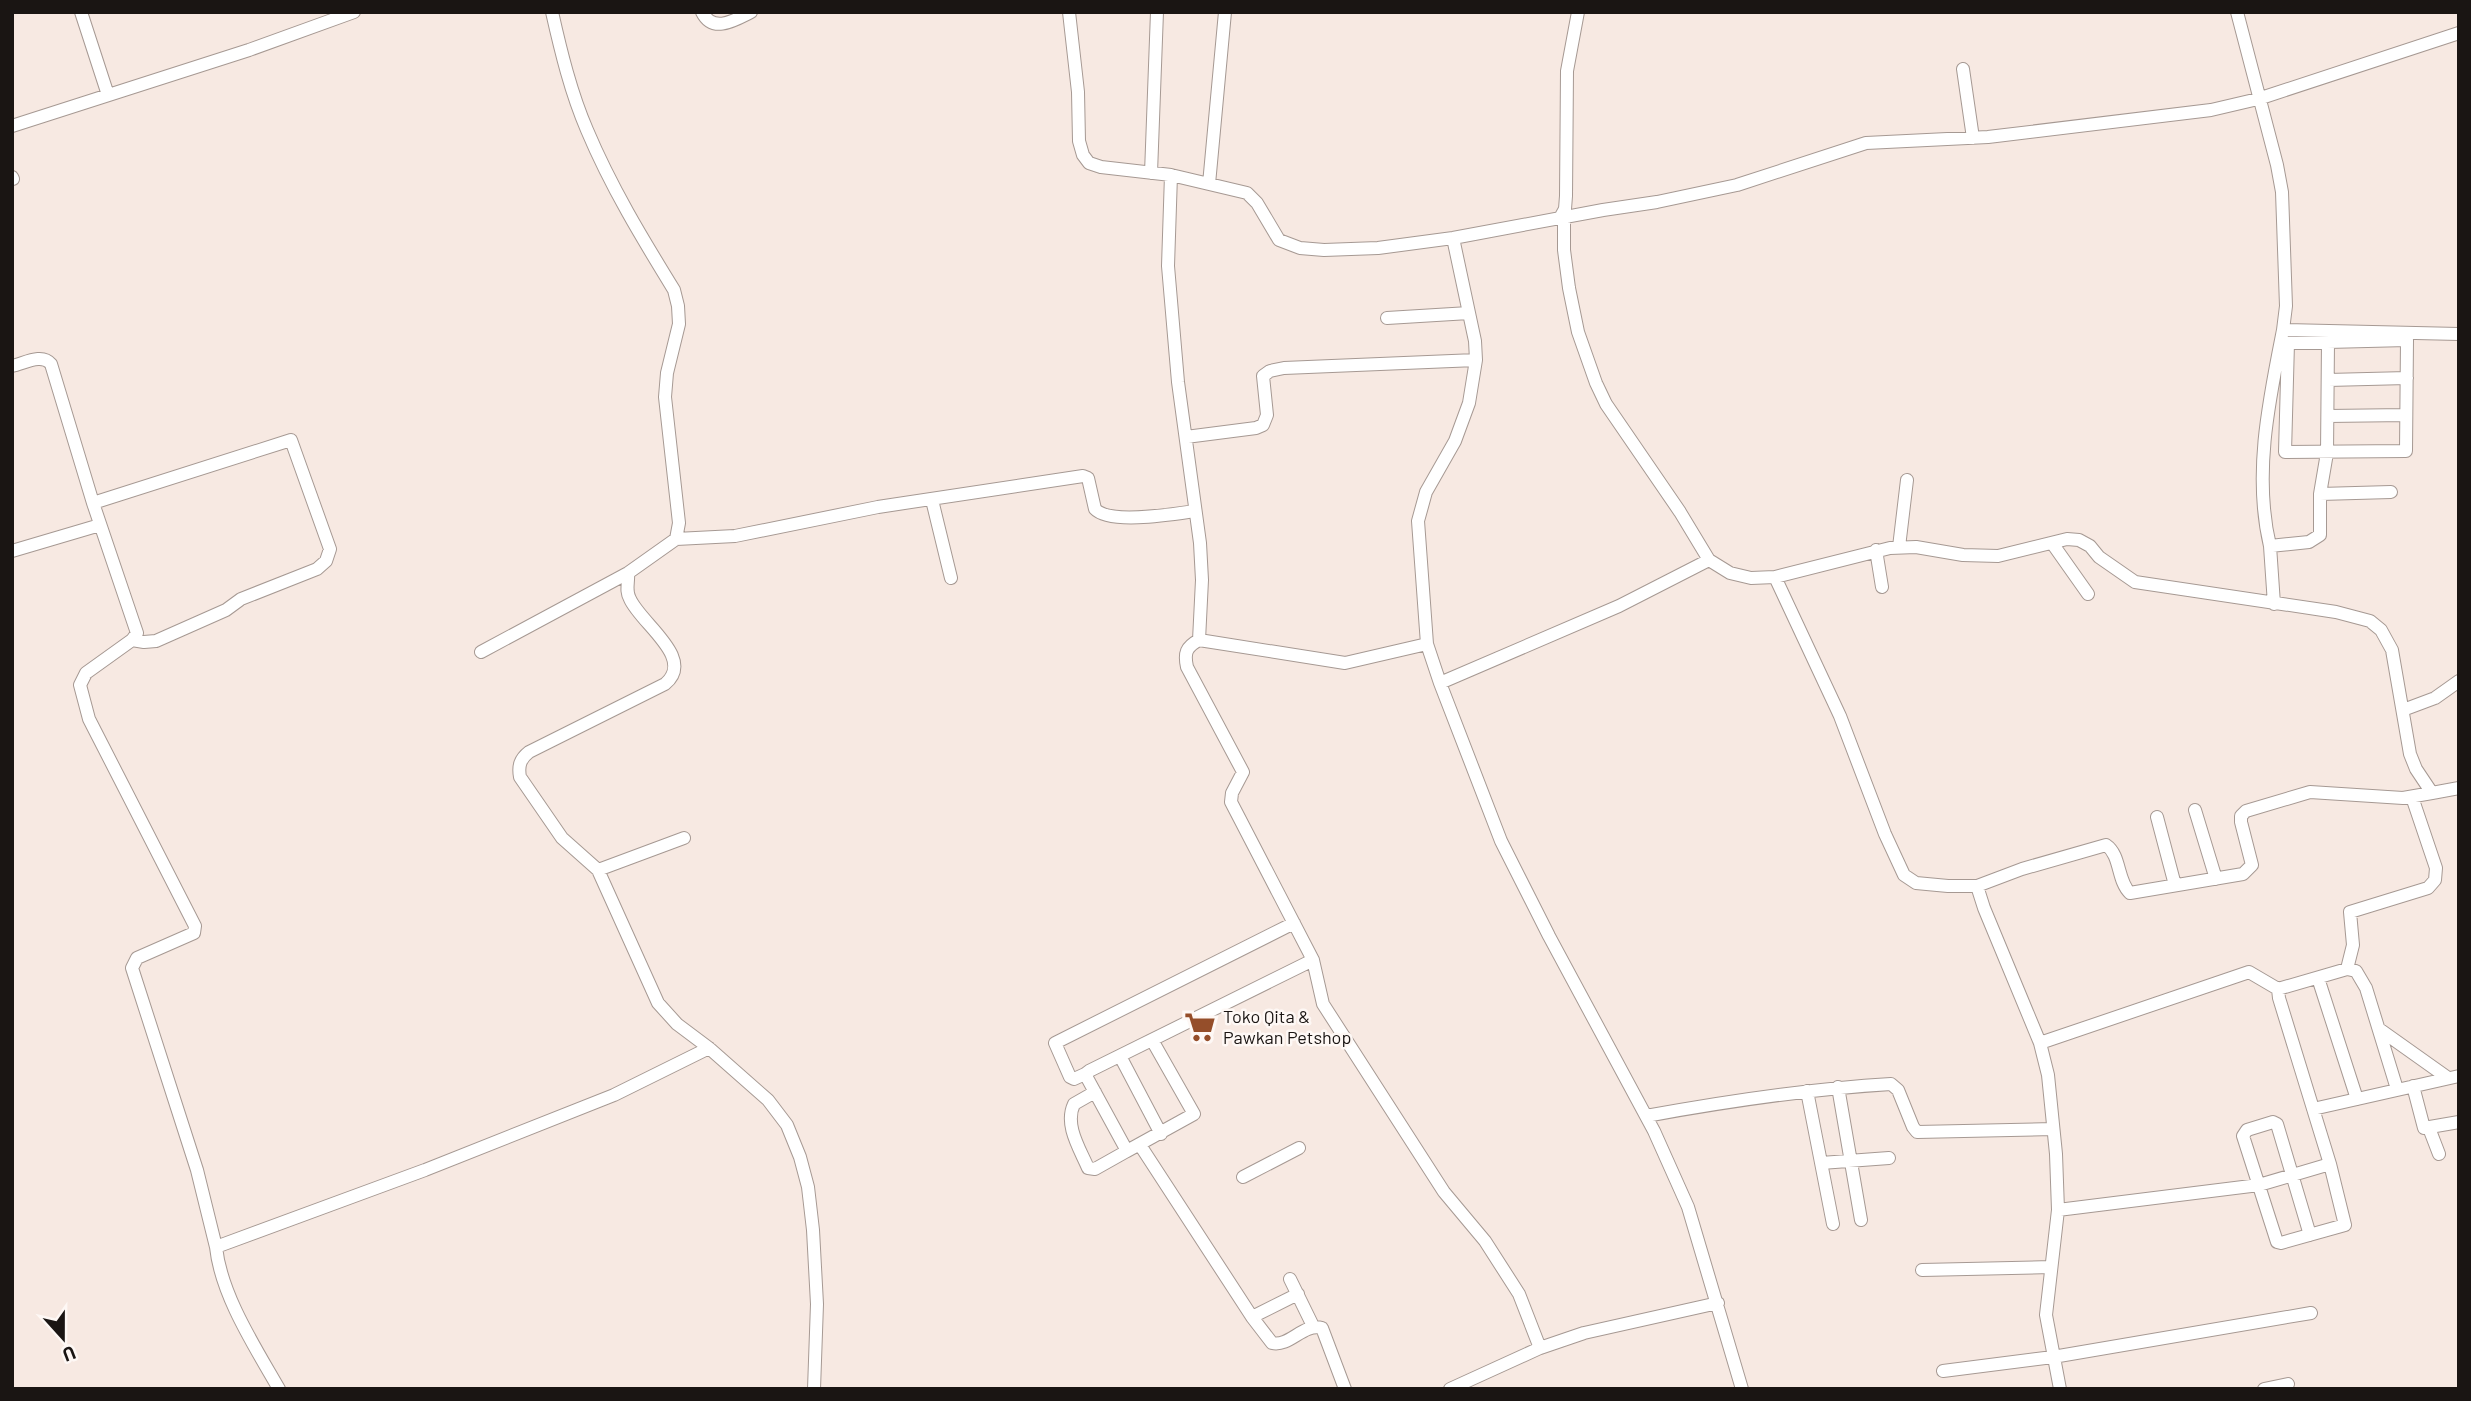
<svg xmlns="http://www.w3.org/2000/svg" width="2471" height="1401" font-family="Barlow,sans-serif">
<rect width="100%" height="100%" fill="#f7e9e2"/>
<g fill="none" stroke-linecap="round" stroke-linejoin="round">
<defs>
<path id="street" d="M81 12 108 95
M552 12C561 52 571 93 587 130 611 187 642 238 674 290L678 306 679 324 667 373 665 397 679 523 676 539
M702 12C713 34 735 20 751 12
M1069 12 1078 92 1079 141 1083 155 1089 163 1101 167 1171 175 1247 193 1257 203 1279 240 1300 248 1324 250 1378 248 1453 238 1603 210 1657 202 1737 185 1866 143 1988 137 2211 110 2258 99 2459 33
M2237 12 2277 165 2282 192 2286 306 2283 330
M1963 69 1973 138
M12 126 249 50 354 12
M1151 173 1157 12
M1171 175 1168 266 1178 382 1200 543 1202 580 1199 640 1345 663 1427 644
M12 177 13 179
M1209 184 1225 12
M1564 217V250L1569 288 1578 332 1596 383 1606 404 1680 512 1709 560 1730 573 1751 578 1775 577 1890 548 1916 547 1963 555 1998 556 2067 539 2079 540 2090 546 2099 557 2135 582 2336 612 2370 621 2381 630 2392 650 2410 754 2416 769 2432 793 2459 788
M1560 218 1565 209 1566 196 1567 71 1578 12
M1453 238 1475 341 1476 360 1469 403 1455 441 1426 492 1418 521 1427 644 1440 683 1501 841 1549 936 1654 1131 1688 1207 1742 1389
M1387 318 1469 313
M2407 340 2406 451 2285 452 2288 343Z
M12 366C25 363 42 353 51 364L93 503 137 633 132 640 86 673 80 685 89 719 195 926 194 933 137 958 132 968 197 1170 216 1247
M2328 380 2407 378
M2328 416 2406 415
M1186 437 1256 428 1263 425 1267 415 1263 376 1270 371 1284 368 1476 360
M2320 494 2391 492
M932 500 951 578
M93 503 291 440 330 549 326 561 317 569 241 599 226 610 156 641 144 642 132 640
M2052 543 2088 594
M2270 546C2253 475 2269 400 2283 330L2459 334
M1899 547 1907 480
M1876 550 1882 587
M12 551 100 525
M628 573C629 582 625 591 630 599 641 624 696 658 665 684L529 752C520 759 518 766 520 777L562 838 598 870 658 1003 677 1024 709 1048 768 1100 787 1125 800 1157 808 1187 813 1230 817 1304 814 1389
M1775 577 1840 716 1885 834 1904 875 1916 883 1948 886H1977
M2274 604 2270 546 2309 542 2320 535V494L2327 453 2328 342
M1199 640C1186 647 1184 653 1187 667L1243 772 1232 793 1231 802 1313 960 1323 1004 1444 1192 1485 1241 1519 1294 1540 1348 1584 1333 1718 1303
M481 652 628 573 676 539 735 536 878 507 1083 476 1088 478 1095 509C1110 525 1174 514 1195 511
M1440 683 1619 606 1709 560
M2403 710 2435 698 2459 681
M2195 810 2216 879
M2157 817 2175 885
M598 870 684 838
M2347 969 2356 971 2366 988 2397 1089
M2318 978 2357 1099
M2278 989 2279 998 2330 1164 2345 1225 2281 1243 2277 1242 2243 1136 2247 1130 2273 1122 2277 1124 2310 1235
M2379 1029 2448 1078
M1152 1040 1194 1114 1127 1151 1085 1074 1089 1071 1313 960
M2040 1043 2249 972 2278 989 2347 969 2353 945 2350 912 2428 888 2435 880 2436 868 2412 797
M1120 1056 1161 1134
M1085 1074 1074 1079 1070 1077 1055 1043 1294 923
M2413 1086 2424 1128 2459 1122
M1838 1087 1861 1220
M1807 1091 1833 1224
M1095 1092 1074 1104C1064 1125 1080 1149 1088 1168L1095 1169 1127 1151
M2313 1109 2459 1076
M1646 1116C1728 1101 1808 1089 1891 1084L1898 1090 1913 1127 1917 1132 2053 1129
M2429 1128 2439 1154
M1140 1145 1252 1317 1272 1343C1290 1347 1303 1323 1322 1328L1345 1389
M1821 1163 1889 1158
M1243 1177 1299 1148
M2058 1210 2259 1185 2330 1164
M1922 1270 2051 1267
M1290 1279 1313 1326
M1252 1317 1298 1294
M1943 1371 2053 1357 2311 1313
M279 1389C255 1347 221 1295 216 1247L425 1170 614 1095 709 1048
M1450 1389 1540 1348
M2060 1389 2046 1315 2058 1210 2056 1154 2048 1075 2040 1043 1984 908 1977 886 2022 869 2106 845C2121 855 2117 881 2130 893L2243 874 2252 865 2241 822V816L2246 811 2310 792 2403 798 2432 793
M2264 1389 2288 1384"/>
</defs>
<use href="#street" stroke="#a69993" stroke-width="14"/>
<use href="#street" stroke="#fff" stroke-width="12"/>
</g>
<defs>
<symbol id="supermarket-bare" viewBox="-9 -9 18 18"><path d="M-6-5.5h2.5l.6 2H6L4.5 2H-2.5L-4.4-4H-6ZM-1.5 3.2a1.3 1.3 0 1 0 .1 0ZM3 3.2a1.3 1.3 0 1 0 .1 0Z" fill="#954e2a" stroke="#fef8f5" stroke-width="2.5" paint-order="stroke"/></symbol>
</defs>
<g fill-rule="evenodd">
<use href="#supermarket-bare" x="1178" y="1005" width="44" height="44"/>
</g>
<g text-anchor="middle" stroke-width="5" stroke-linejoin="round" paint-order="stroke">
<g font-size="18" fill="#1a1513" stroke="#fef8f5" text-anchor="start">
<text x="1223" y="1023">Toko Qita &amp;<tspan x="1223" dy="21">Pawkan Petshop</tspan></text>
</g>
</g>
<rect width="2471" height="1401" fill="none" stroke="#1a1513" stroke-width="28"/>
<g transform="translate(63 1338) rotate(159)" stroke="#fef8f5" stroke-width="5" paint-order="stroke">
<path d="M0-5L12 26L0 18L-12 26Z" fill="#1a1513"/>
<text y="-10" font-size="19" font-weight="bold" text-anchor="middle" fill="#1a1513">U</text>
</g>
</svg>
